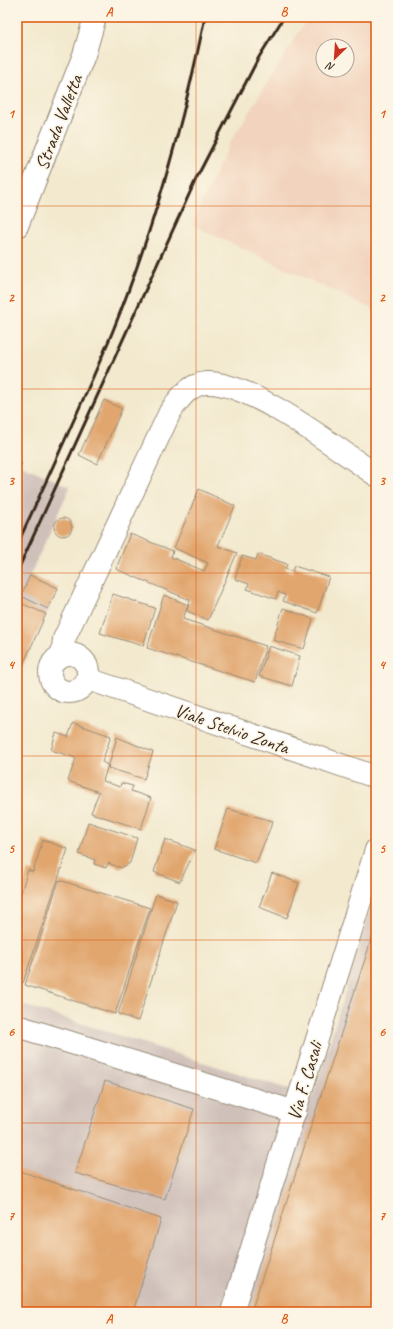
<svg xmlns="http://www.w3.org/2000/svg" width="393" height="1329" font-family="Caveat,sans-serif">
<rect width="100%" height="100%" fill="#fcf5e5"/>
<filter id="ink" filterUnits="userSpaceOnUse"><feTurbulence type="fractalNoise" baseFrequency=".025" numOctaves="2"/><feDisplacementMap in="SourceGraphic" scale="8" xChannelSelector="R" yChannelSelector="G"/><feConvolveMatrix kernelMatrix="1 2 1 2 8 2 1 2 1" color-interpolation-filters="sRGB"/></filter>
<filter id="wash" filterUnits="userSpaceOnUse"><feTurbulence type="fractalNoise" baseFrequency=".012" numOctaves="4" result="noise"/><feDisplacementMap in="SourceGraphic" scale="16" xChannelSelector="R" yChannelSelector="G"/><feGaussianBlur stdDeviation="0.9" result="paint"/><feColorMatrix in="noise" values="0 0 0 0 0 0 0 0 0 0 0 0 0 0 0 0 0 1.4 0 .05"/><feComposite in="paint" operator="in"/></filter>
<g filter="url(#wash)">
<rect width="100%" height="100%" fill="#f2e9ce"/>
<path fill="#f2d4be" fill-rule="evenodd" d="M310 17H376V311L192 225 229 144 302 27ZM323 46H347V70H323Z"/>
<path fill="#cfc0ba" d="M17 463 70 487 30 575 58 588 17 678Z
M376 890V1312H17V1003L313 1097Z"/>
<g id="blocks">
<path fill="#e1a66e" d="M104 400 122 409 97 464 79 455Z
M199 489 235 506 218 546 237 553 208 620 187 611 190 600 116 569 130 534 173 551 171 557 204 571 208 563 174 548Z
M54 527a9 9 0 1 1 18 0a9 9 0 1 1-18 0Z
M258 554 287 564 285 569 292 572 294 566 329 577 317 613 283 601 285 595 278 592 276 599 247 589 249 584 235 579 242 556 256 560Z
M30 575 58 588 48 609 21 596Z
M113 594 155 608 143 646 100 633Z
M164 595 188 605 183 619 266 646 255 682 147 648Z
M18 602 46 614 17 678V604Z
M283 608 313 619 304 649 273 640Z
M269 646 300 656 292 686 259 676Z
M73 723 111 736 102 762 108 765 103 781 120 787 121 783 133 786 131 791 151 798 141 829 91 813 99 792 68 781 76 758 51 750 56 733 68 737Z
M117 737 153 752 144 779 108 768Z
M228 809 273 821 256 863 214 849Z
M88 822 137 838 130 863 121 868 108 863 106 868 94 864 95 860 79 854Z
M165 839 195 850 180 882 154 872Z
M43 840 68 849 23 983 17 981V905L28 870 33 872Z
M272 873 299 883 287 918 259 907Z
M59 880 150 908 115 1014 25 985Z
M156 894 177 901 138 1021 118 1014Z
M376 925V1312H251Z
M105 1081 194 1109 165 1199 75 1173Z
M17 1170 161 1219 133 1312H17Z"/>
</g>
</g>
<g filter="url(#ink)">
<use href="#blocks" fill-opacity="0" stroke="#968a76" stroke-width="1"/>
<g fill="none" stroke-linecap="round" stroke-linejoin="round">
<defs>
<path id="street" d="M17 226 84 55 95 17
M50 673a19 19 0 1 1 38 0a19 19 0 1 1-38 0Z
M62 655 64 639 170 412C179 399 189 384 207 383 250 381 339 450 376 475
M88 679 376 777
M17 1026 295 1112
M232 1312 376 850"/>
</defs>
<use href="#street" stroke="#968a76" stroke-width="24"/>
<use href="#street" stroke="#fff" stroke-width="22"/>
<path stroke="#3b2a1e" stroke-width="3" d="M17 471 20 464
M17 545C49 475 82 404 112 333 153 232 183 124 205 17
M17 572 197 177 259 57 284 17"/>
</g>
</g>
<path fill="none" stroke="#df570d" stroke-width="1" stroke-opacity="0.55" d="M196 17V1312M17 206H376M17 389H376M17 573H376M17 756H376M17 940H376M17 1123H376"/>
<g text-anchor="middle" stroke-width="3.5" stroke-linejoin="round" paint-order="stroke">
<g font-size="19" fill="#3b2a1e" stroke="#fcf5e5">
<text transform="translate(58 122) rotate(-69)" y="7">Strada Valletta</text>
<text transform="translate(232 728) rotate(19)" y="7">Viale Stelvio Zonta</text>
<text transform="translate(304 1081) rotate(-73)" y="7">Via F. Casali</text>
</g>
</g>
<rect width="393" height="1329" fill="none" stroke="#fcf5e5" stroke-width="44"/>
<g transform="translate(335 58) rotate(205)"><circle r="19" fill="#fcf5e5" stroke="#afa495"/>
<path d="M0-3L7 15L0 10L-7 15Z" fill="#c8321e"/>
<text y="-6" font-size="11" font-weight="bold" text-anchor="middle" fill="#3b2a1e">N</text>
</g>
<rect x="22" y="22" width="349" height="1285" fill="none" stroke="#df570d" stroke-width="1.5"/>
<g font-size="13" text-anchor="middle" font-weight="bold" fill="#df570d">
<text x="109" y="16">A</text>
<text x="284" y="16">B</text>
<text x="11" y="118">1</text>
<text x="382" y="118">1</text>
<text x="11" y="302">2</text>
<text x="382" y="302">2</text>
<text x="11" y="485">3</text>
<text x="382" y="485">3</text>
<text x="11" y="669">4</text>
<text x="382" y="669">4</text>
<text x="11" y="853">5</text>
<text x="382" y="853">5</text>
<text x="11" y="1036">6</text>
<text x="382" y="1036">6</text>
<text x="11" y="1220">7</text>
<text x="382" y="1220">7</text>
<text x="109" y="1323">A</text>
<text x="284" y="1323">B</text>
</g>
</svg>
